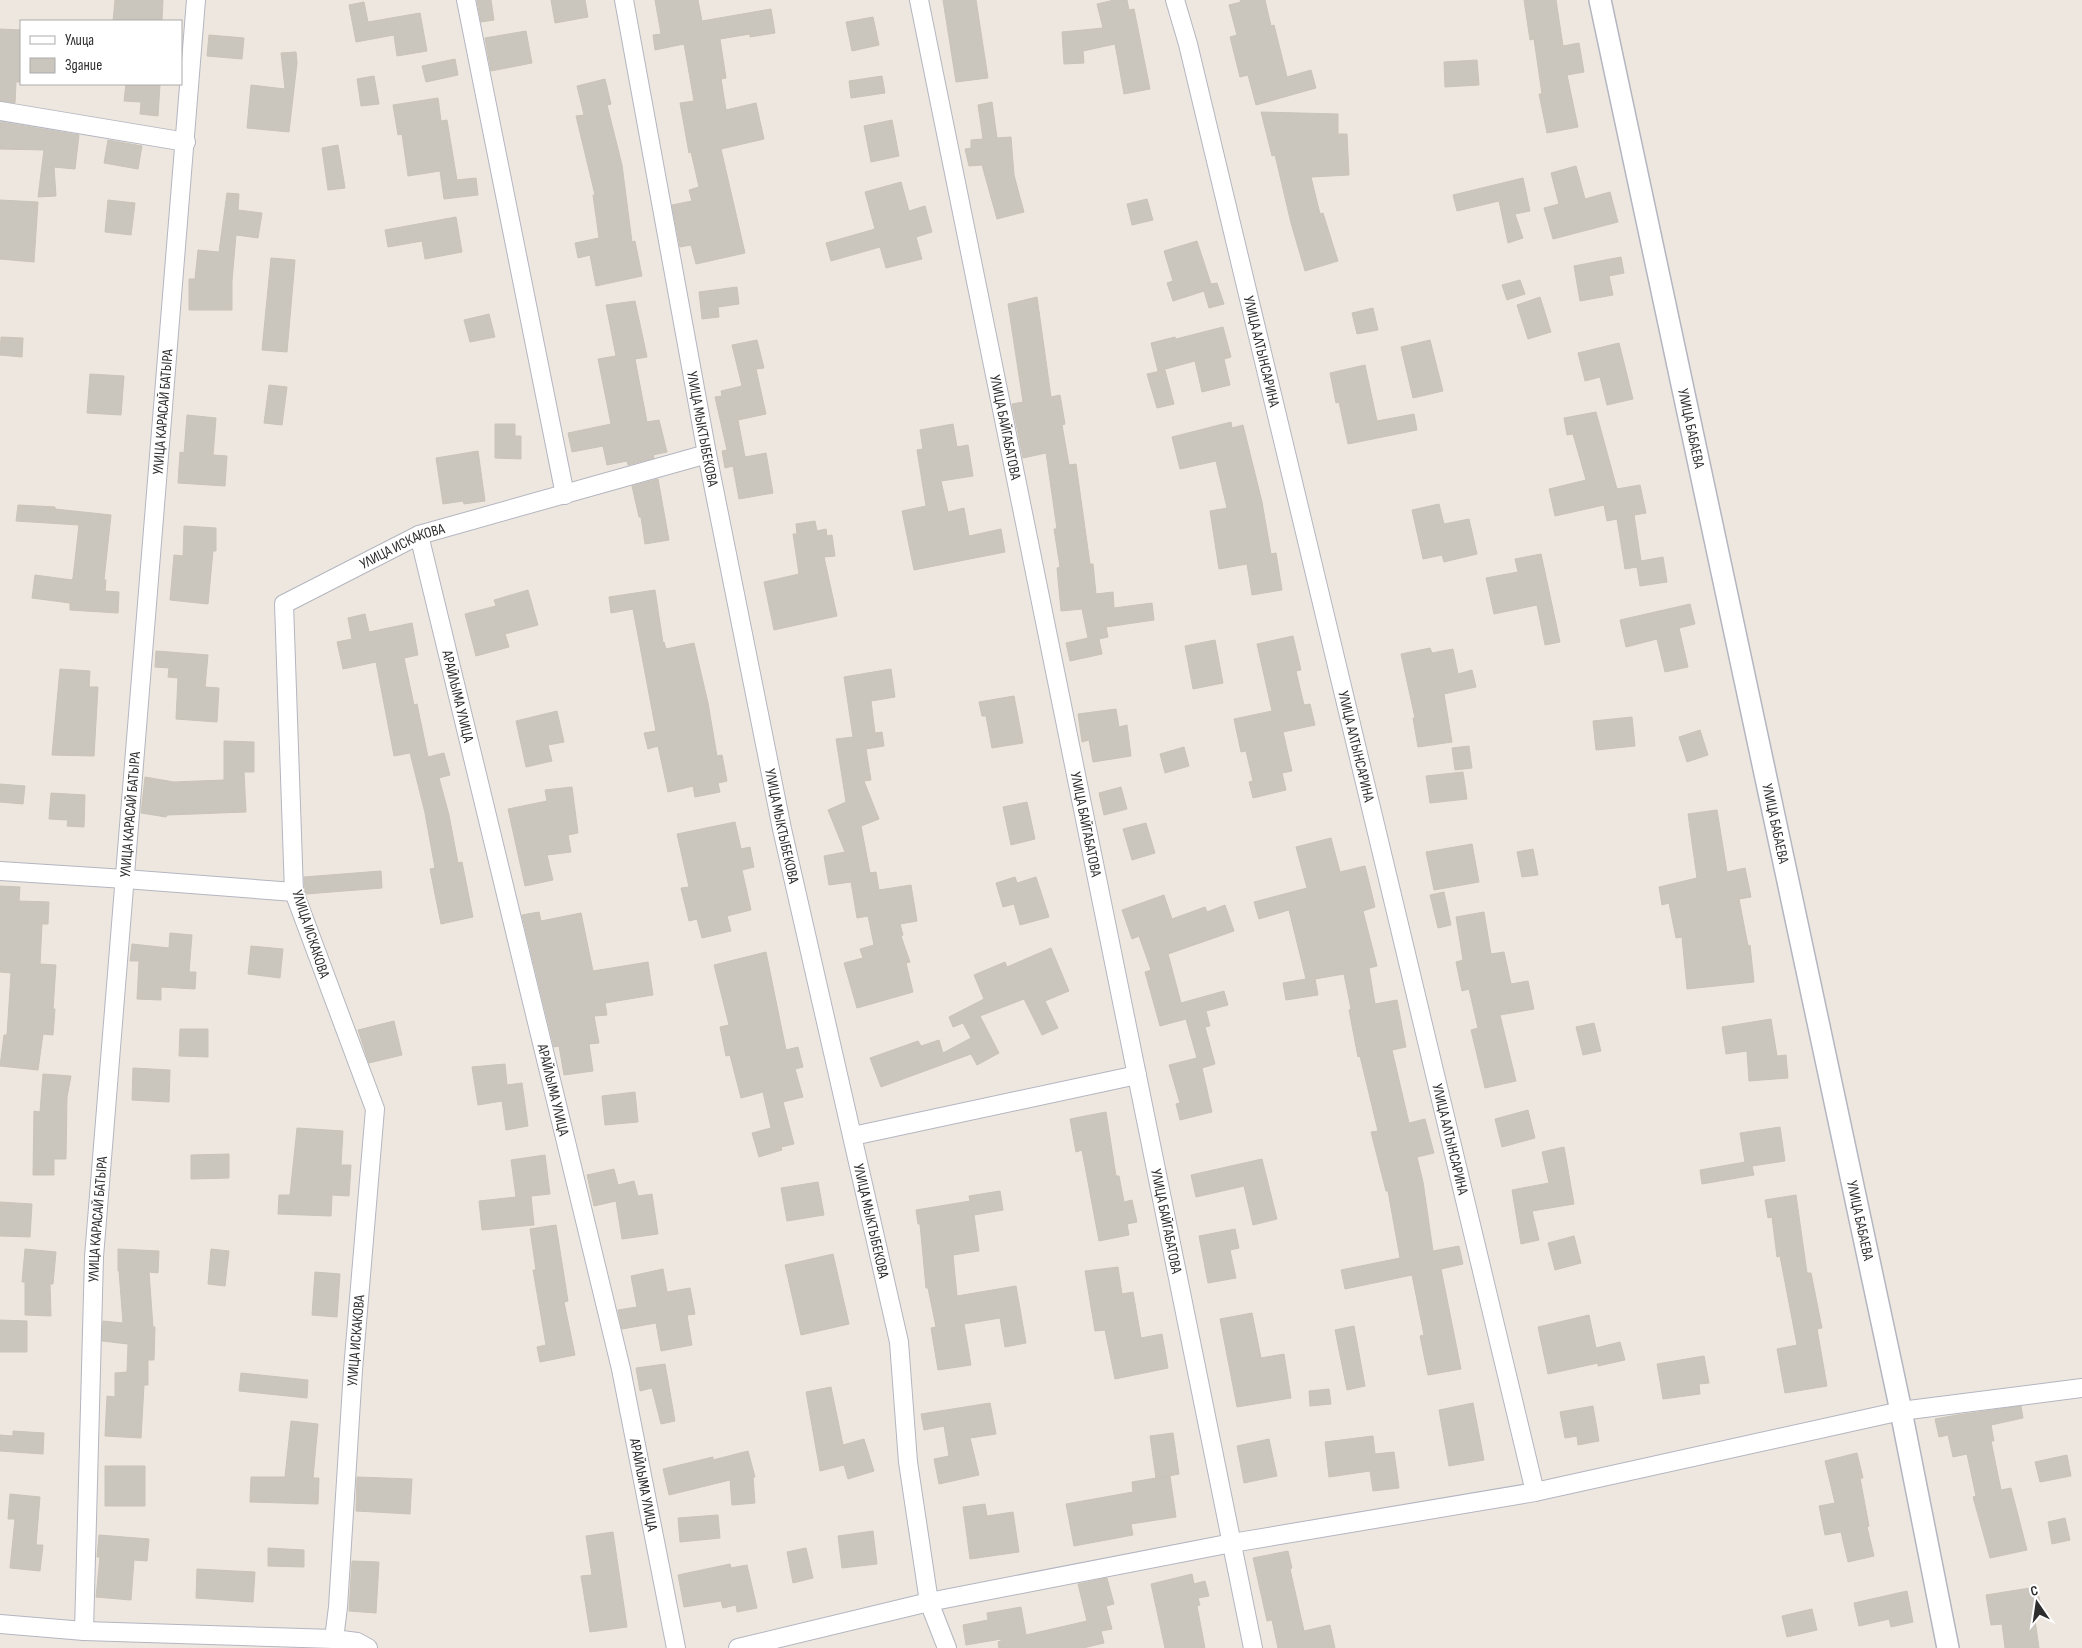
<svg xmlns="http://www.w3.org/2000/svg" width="2082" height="1648" font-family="'Sofia Sans Condensed',sans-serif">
<rect width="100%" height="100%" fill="#eee7df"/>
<path fill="#cac5bd" stroke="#cac3b8" d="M115 0H163L162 21H113Z
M477 0H491L494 20 481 22Z
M551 0H585L588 17 555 23Z
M655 0H698L702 21 771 9 775 33 750 37V34L720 39 726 78 721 79 726 110 756 103 764 139 721 149 745 253 696 264 691 245 680 247 672 205 692 201 689 190 699 187 691 152 689 153 680 103 694 101 684 44 655 50 653 35 661 34Z
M943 0H976L988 78 956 82Z
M1114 0H1127L1129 10 1134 9 1150 89 1124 94 1115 44 1083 51 1084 63 1064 64 1062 32 1103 28 1097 4Z
M1240 0H1265L1271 26 1274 25 1287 77 1311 70 1316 88 1256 105 1248 75 1240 77 1230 37 1237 35 1229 5 1241 2Z
M1524 0H1556L1563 46 1579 43 1584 72 1567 75 1578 127 1547 133 1539 94H1542L1534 39 1530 40Z
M364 2 368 22 420 13 427 51 397 56 394 35 356 42 349 5Z
M873 17 879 45 852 51 846 22Z
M0 29 21 30V82H16L15 103 0 101Z
M526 31 532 63 491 71 485 38Z
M209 35 244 38 242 59 207 56Z
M296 52 297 63 289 132 247 128 251 85 285 89 281 53Z
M455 59 458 75 426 82 422 66Z
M1477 60 1479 85 1445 87 1444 62Z
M374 76 379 104 361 106 357 79Z
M882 76 885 93 851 98 849 81Z
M605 79 611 104 607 105 622 165 632 242 635 241 642 276 596 286 590 255 578 258 575 243 599 238 593 195H595L576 116 584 115 577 86Z
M126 84H160L158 116 140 114 141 102 124 101Z
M438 98 441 121 447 120 457 180 476 178 478 195 444 199 440 171 408 176 402 134 398 135 393 105Z
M992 102 997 138 1011 137 1014 175 1024 212 997 219 982 165 969 166 965 149 971 148V140L983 139 978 105Z
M1261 112 1338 114V134H1347L1349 175 1311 177 1320 214 1323 213 1338 261 1305 271 1291 223 1275 155 1272 156Z
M892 120 899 156 871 162 864 126Z
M0 122 79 135 75 169 54 167 56 196 38 197 44 150 0 149Z
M108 140 142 146 138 169 104 163Z
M338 145 345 188 328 190 322 148Z
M1576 166 1585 199 1610 192 1618 222 1553 239 1544 208 1559 204 1551 173Z
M1523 178 1530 211 1515 214 1523 238 1508 243 1499 201 1457 211 1453 195Z
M901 182 909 211 925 206 932 232 916 237 922 259 886 268 880 247 831 261 826 243 875 229 865 192Z
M227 193 239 194 238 210 262 213 258 238 236 235 232 281V310H189V279H195L198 250 219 252Z
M1147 199 1153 220 1132 225 1127 204Z
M0 200 38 202 34 262 0 259Z
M108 200 135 203 131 235 105 232Z
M456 217 462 252 425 259 422 241 388 247 385 230Z
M1197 241 1211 284 1217 283 1224 304 1209 308 1204 291 1173 301 1167 283 1173 281 1164 251Z
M1621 257 1624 273 1609 276 1613 295 1580 301 1574 266Z
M271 258 295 260 287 352 262 350Z
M1520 280 1525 294 1507 300 1502 285Z
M737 287 739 304 718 307 719 317 702 319 699 292Z
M1037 297 1051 397 1060 395 1065 424 1062 425 1069 465 1076 464 1090 564H1093L1096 594 1113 592 1114 608 1152 603 1154 620 1106 627 1108 637 1099 639 1102 654 1070 661 1066 643 1088 638 1082 609 1061 611 1057 568 1060 567 1054 529H1057L1046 453 1023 458 1012 404 1023 402 1008 304Z
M1540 297 1551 332 1528 339 1517 305Z
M635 301 647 357 635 359 647 422 659 420 667 452 653 455 654 458 628 465 627 461 607 465 603 446 572 452 568 433 611 424 598 359 616 356 606 305Z
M1373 308 1378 330 1357 334 1352 313Z
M489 314 495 337 470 342 464 320Z
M1223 327 1231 357 1224 359 1230 385 1202 392 1195 361 1158 371 1151 343 1175 337 1176 339Z
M1 337 23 338 22 357 0 355Z
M757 340 764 368 756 369 766 414 738 420 745 457 766 453 773 493 739 499 733 466 725 468 722 451 727 450 715 397 722 396 721 391 742 386 732 345Z
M1430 340 1443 391 1413 398 1401 347Z
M1619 343 1633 399 1607 405 1600 377 1585 381 1578 353Z
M1365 365 1377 421 1414 414 1417 430 1348 444 1339 402 1336 403 1330 373Z
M1165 370 1174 404 1157 408 1147 374Z
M90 374 124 376 121 415 87 413Z
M269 385 287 387 282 425 264 423Z
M1596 412 1617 489 1640 485 1646 513 1634 515 1641 561 1663 557 1667 582 1640 586 1637 567 1625 569 1617 519 1607 521 1604 505 1555 516 1549 489 1586 480 1573 434 1567 435 1564 418Z
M187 415 216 418 213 455 227 456 225 486 178 483 180 452 184 453Z
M1231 422 1232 428 1243 425 1262 502 1271 554 1276 553 1282 590 1252 595 1247 564 1219 569 1210 511 1227 508 1216 461 1180 469 1172 437Z
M495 424H515V436H521V459L495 458Z
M953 424 957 447 968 445 973 476 941 481 948 512 964 508 969 536 1001 529 1005 552 914 570 902 511 926 506 917 450 923 449 920 430Z
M478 451 485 501 464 504 463 501 443 504 436 458Z
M658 479 669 540 645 544 641 517H639L632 486Z
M1439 504 1444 524 1469 519 1477 554 1444 562 1442 555 1423 559 1412 510Z
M18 505 55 507V509L111 515 104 580H106L105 591 119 592 118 613 70 610V603L32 598 35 575 72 580 73 578 79 525 16 521Z
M815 521 817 531 826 529 827 536 832 535 835 556 824 557 837 616 774 630 764 582 799 574 793 534H797L796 524Z
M184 526 216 528V551H213L208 604 170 600 174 555 183 556Z
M1541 554 1560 642 1545 645 1537 605 1494 614 1486 578 1518 572 1515 559Z
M528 590 538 625 505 634 509 647 476 656 465 614 496 606 494 600Z
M655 590 663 643 664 642 666 649 694 643 708 703 717 756 722 755 727 781 718 783 720 792 695 797 693 786 668 792 658 746 648 749 644 733 656 731 633 609 611 613 609 597Z
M1690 604 1695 624 1679 628 1688 667 1665 672 1657 639 1626 647 1620 620Z
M365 614 369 632 412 623 418 655 404 658 414 705 417 704 428 757 444 753 450 775 439 778 449 815 458 863 462 862 473 917 441 924 430 869 435 868 425 813 410 753 394 756 376 662 343 669 337 642 352 639 348 618Z
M1293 636 1301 670 1296 671 1304 705 1310 704 1315 725 1283 732 1292 771 1282 773 1286 790 1253 798 1249 782 1253 781 1246 751 1241 752 1234 719 1272 711 1257 644Z
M1215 640 1223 683 1193 689 1185 646Z
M1430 648 1432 653 1453 649 1458 674 1472 670 1476 687 1444 694 1452 742 1418 747 1413 718H1415L1401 654Z
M156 651 208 655 205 687 219 688 217 722 176 719 178 678 168 677 169 668 155 667Z
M60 669 90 671 89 687H98L94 756 52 755Z
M891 669 895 697 871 701 875 733 882 732 884 746 866 749 871 780 864 781 879 819 861 826 870 873 876 872 879 890 911 885 917 921 900 924 903 935 901 936 910 962 906 963 913 992 857 1008 844 963 863 958 860 949 874 945 868 916 857 918 851 882 829 885 824 856 845 852 828 810 846 802 836 739 853 737 844 677Z
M1014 696 1023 743 992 748 986 716H982L979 702Z
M1116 709 1119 727 1127 725 1131 756 1093 762 1089 740 1082 742 1078 714Z
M557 711 564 742 548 745 552 761 526 767 516 721Z
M1632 717 1635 746 1596 750 1593 721Z
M1700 730 1708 755 1687 762 1679 737Z
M224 741 254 742V772H244L246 812 167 815 166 817 141 813 145 777 174 782 224 780Z
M1469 746 1472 768 1455 770 1452 748Z
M1184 747 1189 766 1165 773 1160 754Z
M1463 772 1467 799 1430 803 1426 776Z
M0 784 25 786 23 804 0 802Z
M572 787 578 833 568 835 571 852 547 855 553 880 525 886 508 809 547 801 545 790Z
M1121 787 1127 809 1104 815 1099 793Z
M51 793 85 795 84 827 67 826 68 820 49 819Z
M1027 802 1035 839 1011 845 1003 807Z
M1717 810 1727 872 1745 868 1751 897 1739 899 1748 946 1750 945 1754 982 1687 989 1682 937 1676 938 1669 903 1662 905 1659 887 1697 878 1688 814Z
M735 822 741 849 750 847 754 867 742 870 751 910 727 916 731 931 702 938 697 919 689 921 681 888 689 887 677 834Z
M1146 823 1155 853 1132 860 1123 829Z
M1331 838 1340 872 1365 866 1369 882 1375 907 1363 911 1377 966 1369 968 1375 1004 1397 1000 1406 1047 1392 1050 1409 1123 1425 1119 1434 1153 1417 1157 1423 1182 1433 1251 1459 1246 1463 1264 1441 1269 1461 1369 1428 1375 1420 1336 1424 1335 1412 1275 1345 1289 1341 1270 1400 1258 1388 1191H1386L1371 1132 1378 1131 1360 1056 1358 1057 1349 1010 1351 1009 1344 974 1315 979 1318 995 1286 1000 1283 983 1306 979 1289 910 1259 919 1254 902 1307 888 1296 847Z
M1472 844 1479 882 1434 890 1426 852Z
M1533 849 1538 875 1522 877 1517 852Z
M381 871 382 888 306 894 305 890 304 877Z
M1015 877 1017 883 1036 877 1049 917 1020 925 1014 904 1003 907 996 883Z
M0 886 20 887 19 901 49 902 48 924H42L40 964 56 965 53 1009H55L53 1035 43 1034 38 1070 0 1066 4 1035H7L11 973 0 972Z
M1444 892 1451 925 1438 928 1430 895Z
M1164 895 1172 919 1205 907 1207 912 1225 905 1234 931 1168 954 1181 1003 1224 991 1228 1005 1206 1011 1210 1026 1205 1027 1215 1064 1202 1068 1212 1112 1180 1120 1176 1104 1180 1103 1169 1065 1197 1058 1186 1019 1160 1026 1145 972 1151 970 1139 936 1132 939 1122 910Z
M539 912 541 921 581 913 593 971 648 962 653 995 605 1003 607 1015 594 1016 599 1043 589 1044 593 1071 564 1075 559 1046 554 1047 522 915Z
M1484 912 1491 954 1504 952 1511 984 1528 981 1534 1009 1500 1015 1516 1081 1485 1088 1471 1030 1478 1028 1469 989 1462 991 1456 962 1463 960 1456 917Z
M170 933 192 935 189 972H196L195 989 161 987V1000L137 999 139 961H130L132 944 169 948Z
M251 946 283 949 280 978 248 974Z
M1051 948 1069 991 1045 1001 1058 1028 1042 1035 1024 999 980 1016 999 1053 977 1065 971 1054 881 1087 870 1058 918 1041 921 1046 939 1040 943 1053 971 1038 963 1023 953 1027 949 1017 984 999 974 975 1005 962 1007 967Z
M766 952 786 1050 798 1047 803 1067 795 1069 803 1097 783 1102 794 1144 781 1147 782 1150 759 1157 752 1133 771 1128 763 1092 741 1098 730 1055 726 1056 720 1027 729 1025 714 965Z
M1771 1019 1777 1056 1786 1055 1788 1078 1749 1081 1747 1051 1726 1054 1722 1027Z
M394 1021 402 1055 369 1063 358 1030Z
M1594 1023 1601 1051 1583 1055 1576 1027Z
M180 1029H208V1057L179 1056Z
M505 1064 507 1085 522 1083 528 1126 506 1130 502 1101 478 1105 472 1067Z
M133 1068 170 1070 169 1102 132 1100Z
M43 1074 71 1076 67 1097 66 1159H54V1175H33L34 1111 40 1112Z
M635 1092 638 1122 605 1125 602 1096Z
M1528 1110 1535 1138 1502 1147 1495 1119Z
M1106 1112 1116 1176H1119L1124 1202 1132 1200 1137 1222 1127 1224 1129 1235 1099 1241 1082 1150 1076 1152 1070 1119Z
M1780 1127 1785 1161 1752 1166 1754 1175 1702 1184 1700 1170 1745 1162 1740 1133Z
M297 1128 343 1131 341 1165H351L349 1196 332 1195 331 1216 278 1214 279 1195H290Z
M1564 1147 1574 1204 1532 1211 1539 1240 1521 1244 1512 1190 1549 1183 1542 1152Z
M229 1154V1178L191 1179V1155Z
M545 1155 550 1194 531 1196 534 1225 482 1230 479 1201 516 1197 511 1160Z
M1262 1159 1277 1219 1253 1225 1244 1186 1196 1197 1191 1175Z
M614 1169 618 1185 634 1181 638 1196 652 1194 658 1234 622 1239 616 1201 594 1206 587 1175Z
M818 1182 824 1215 787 1221 781 1188Z
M1000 1191 1003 1210 974 1215 979 1251 953 1255 957 1296 1016 1286 1026 1343 1005 1347 1000 1318 964 1324 971 1365 938 1370 931 1328 936 1327 928 1288H926L920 1224H918L916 1210 970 1201 969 1196Z
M1796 1195 1807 1273H1811L1822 1328 1817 1329 1827 1386 1785 1393 1777 1349 1797 1345 1780 1256 1777 1257 1772 1217 1768 1218 1765 1200Z
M0 1202 32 1204 30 1237 0 1236Z
M556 1225 568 1301 564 1302 575 1355 540 1362 537 1347 546 1345 533 1270H536L530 1229Z
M1235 1229 1239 1248 1230 1250 1236 1278 1208 1283 1199 1236Z
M1574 1236 1581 1263 1555 1270 1548 1243Z
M25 1249 56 1252 53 1284H50L51 1316 25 1315V1282H22Z
M118 1249 159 1251 158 1273 149 1272 153 1327H155L154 1360H148V1385H144L141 1438 105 1436 107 1396 115 1397V1373L127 1372 128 1344 102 1341 103 1321 123 1323 119 1271H118Z
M211 1249 229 1251 225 1286 208 1284Z
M833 1254 849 1324 801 1335 785 1265Z
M1118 1267 1122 1294 1133 1292 1141 1338 1162 1334 1168 1368 1115 1379 1105 1330 1095 1331 1085 1271Z
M663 1269 667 1292 690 1288 695 1314 687 1315 692 1345 661 1351 656 1323 622 1329 618 1310 637 1307 631 1276Z
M315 1272 340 1274 337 1317 312 1315Z
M1252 1313 1261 1358 1284 1354 1291 1398 1237 1407 1220 1319Z
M1589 1315 1596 1348 1620 1342 1625 1360 1598 1366V1363L1548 1374 1538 1327Z
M0 1320 27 1321V1352H0Z
M1354 1326 1365 1386 1347 1390 1335 1330Z
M1704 1356 1709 1383 1699 1384 1700 1394 1663 1399 1657 1364Z
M665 1364 675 1421 661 1424 652 1388 640 1391 636 1368Z
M241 1373 308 1380 307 1398 239 1391Z
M831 1387 843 1445 864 1439 874 1471 848 1479 844 1465 820 1471 806 1392Z
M1329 1389 1331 1404 1310 1406 1309 1391Z
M990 1403 996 1434 970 1438 979 1475 939 1484 934 1459 949 1456 944 1426 924 1430 921 1414Z
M1473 1403 1484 1460 1449 1466 1439 1410Z
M1593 1406 1599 1441 1578 1445 1577 1436 1565 1438 1560 1412Z
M2021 1406 2023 1418 1991 1425 1994 1441H1991L2001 1490 2011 1488 2027 1550 1990 1558 1973 1497 1976 1496 1967 1454 1953 1457 1948 1435 1939 1437 1935 1419 1957 1415Z
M291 1421 318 1424 313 1478H319L318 1504 250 1502 251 1477H285Z
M13 1431 44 1433 43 1454 0 1451V1435L13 1436Z
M1173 1433 1179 1474 1158 1478 1170 1476 1176 1517 1131 1524 1133 1535 1074 1546 1066 1504 1133 1492 1132 1482 1156 1478 1150 1436Z
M1373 1436 1375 1454 1394 1452 1399 1488 1373 1491 1370 1471 1329 1477 1325 1442Z
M1269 1439 1277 1476 1244 1483 1237 1446Z
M748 1451 755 1477H753L755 1503 732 1505 730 1480 669 1495 663 1469 713 1457V1460Z
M1857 1453 1863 1478H1860L1869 1526 1867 1527 1874 1556 1848 1562 1841 1532 1825 1535 1819 1506 1835 1503 1825 1461Z
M2067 1455 2071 1476 2040 1482 2035 1462Z
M105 1466H145V1506H105Z
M357 1477 412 1479 410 1514 356 1511Z
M10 1494 40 1497 36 1545H43L40 1571 10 1568 15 1519H8Z
M985 1504 987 1516 1013 1512 1019 1552 970 1559 963 1507Z
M718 1515 720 1538 680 1542 678 1518Z
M2065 1518 2070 1540 2052 1544 2048 1522Z
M873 1531 877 1564 842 1568 838 1536Z
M613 1532 627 1627 590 1632 581 1576 592 1575 586 1536Z
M99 1535 149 1539 147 1561 134 1560 131 1600 96 1597 100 1557H97Z
M268 1548 304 1550V1567L268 1566Z
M806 1548 813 1578 793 1583 787 1552Z
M1288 1551 1292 1568 1290 1569 1304 1631 1330 1625 1335 1648H1278L1272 1620 1267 1621 1253 1558Z
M352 1561 379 1562 376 1613 349 1611Z
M730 1564 731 1568 747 1565 757 1608 737 1612 736 1605 723 1608 721 1601 684 1607 678 1575Z
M197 1569 255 1572 253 1602 196 1598Z
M1192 1574 1194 1584 1205 1581 1209 1596 1198 1598 1200 1605 1197 1606 1205 1648H1165L1151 1584Z
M1107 1578 1114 1604 1106 1606 1112 1629 1101 1631 1104 1643 1083 1648H999L998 1642 1001 1641V1639L966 1645 963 1625 988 1620 987 1613 1021 1607 1026 1635 1087 1621 1078 1584Z
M2036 1587 2041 1605 2033 1606 2039 1648H2005L2002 1624 1991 1625 1986 1595Z
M1907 1591 1913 1622 1891 1627 1889 1619 1859 1626 1854 1603Z
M1812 1609 1817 1630 1787 1637 1782 1616Z"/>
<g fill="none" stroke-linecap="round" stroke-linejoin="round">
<defs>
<g id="minor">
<path d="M466 0 565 495"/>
<path id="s1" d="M624 0 707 454 782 829 899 1342 908 1462 929 1602 947 1648"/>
<path id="s2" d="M919 0 1253 1648"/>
<path id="s3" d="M1175 0 1188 44 1535 1492"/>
<path d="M0 111 186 142"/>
<path id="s4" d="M419 535 621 1369 676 1648"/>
<path d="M0 871 125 879 294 892"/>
<path d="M853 1136 1137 1075"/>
<path d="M0 1624 84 1631 334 1639"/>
<path id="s5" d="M84 1631 94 1257 196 0"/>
<path id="s6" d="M368 1648 357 1642 334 1639 338 1607 353 1370 375 1109 294 892 284 604 419 535 707 454"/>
<path d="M738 1648 929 1602 1232 1543 1535 1492 1901 1411 2082 1388"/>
</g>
<g id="tertiary">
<path id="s7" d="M1600 0 1901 1411 1948 1648"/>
</g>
</defs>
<use href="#minor" stroke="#b3b6c0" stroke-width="20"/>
<use href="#tertiary" stroke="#b3b6c0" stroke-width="24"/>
<use href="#minor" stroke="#fff" stroke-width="18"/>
<use href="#tertiary" stroke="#fff" stroke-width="21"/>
</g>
<g text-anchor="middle" stroke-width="4" stroke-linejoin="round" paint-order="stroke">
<g font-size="15" fill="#2d2d2d" stroke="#fff">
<text dy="5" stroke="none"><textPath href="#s3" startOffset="362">УЛИЦА АЛТЫНСАРИНА</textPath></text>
<text dy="5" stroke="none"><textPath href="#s5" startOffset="1222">УЛИЦА КАРАСАЙ БАТЫРА</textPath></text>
<text dy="5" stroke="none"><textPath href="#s2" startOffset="436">УЛИЦА БАЙГАБАТОВА</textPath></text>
<text dy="5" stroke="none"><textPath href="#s1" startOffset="436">УЛИЦА МЫКТЫБЕКОВА</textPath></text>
<text dy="5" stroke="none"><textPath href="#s7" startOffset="438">УЛИЦА БАБАЕВА</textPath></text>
<text dy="5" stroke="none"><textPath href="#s6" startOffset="1219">УЛИЦА ИСКАКОВА</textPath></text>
<text dy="5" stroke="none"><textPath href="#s4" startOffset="166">АРАЙЛЫМА УЛИЦА</textPath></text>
<text dy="5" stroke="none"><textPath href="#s3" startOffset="768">УЛИЦА АЛТЫНСАРИНА</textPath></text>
<text dy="5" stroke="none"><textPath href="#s5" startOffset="818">УЛИЦА КАРАСАЙ БАТЫРА</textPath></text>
<text dy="5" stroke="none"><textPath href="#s2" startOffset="841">УЛИЦА БАЙГАБАТОВА</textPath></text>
<text dy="5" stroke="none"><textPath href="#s7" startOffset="842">УЛИЦА БАБАЕВА</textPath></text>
<text dy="5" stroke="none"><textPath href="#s1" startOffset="841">УЛИЦА МЫКТЫБЕКОВА</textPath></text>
<text transform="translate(311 934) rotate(72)" y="5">УЛИЦА ИСКАКОВА</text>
<text dy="5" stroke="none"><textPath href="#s4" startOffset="571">АРАЙЛЫМА УЛИЦА</textPath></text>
<text dy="5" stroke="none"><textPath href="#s3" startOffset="1172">УЛИЦА АЛТЫНСАРИНА</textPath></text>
<text dy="5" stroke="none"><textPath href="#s5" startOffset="412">УЛИЦА КАРАСАЙ БАТЫРА</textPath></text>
<text dy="5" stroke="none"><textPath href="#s7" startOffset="1248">УЛИЦА БАБАЕВА</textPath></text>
<text dy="5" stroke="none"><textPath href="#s1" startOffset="1246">УЛИЦА МЫКТЫБЕКОВА</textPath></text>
<text dy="5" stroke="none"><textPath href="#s2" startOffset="1246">УЛИЦА БАЙГАБАТОВА</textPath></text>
<text dy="5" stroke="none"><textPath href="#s6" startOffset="335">УЛИЦА ИСКАКОВА</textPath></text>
<text dy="5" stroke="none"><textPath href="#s4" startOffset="976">АРАЙЛЫМА УЛИЦА</textPath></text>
</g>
</g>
<rect x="20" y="20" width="162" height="65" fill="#ffffff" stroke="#ababab"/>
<rect x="30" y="36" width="25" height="8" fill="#ffffff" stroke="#ababab"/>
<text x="65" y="45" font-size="15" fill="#2d2d2d">Улица</text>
<rect x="30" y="58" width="25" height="15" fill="#cac5bd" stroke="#ababab"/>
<text x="65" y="70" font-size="15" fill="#2d2d2d">Здание</text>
<g transform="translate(2037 1603) rotate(347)" stroke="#ffffff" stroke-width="4" paint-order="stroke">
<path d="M0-4L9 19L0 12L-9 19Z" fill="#2d2d2d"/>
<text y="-8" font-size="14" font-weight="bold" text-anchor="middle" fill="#2d2d2d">С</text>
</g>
</svg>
